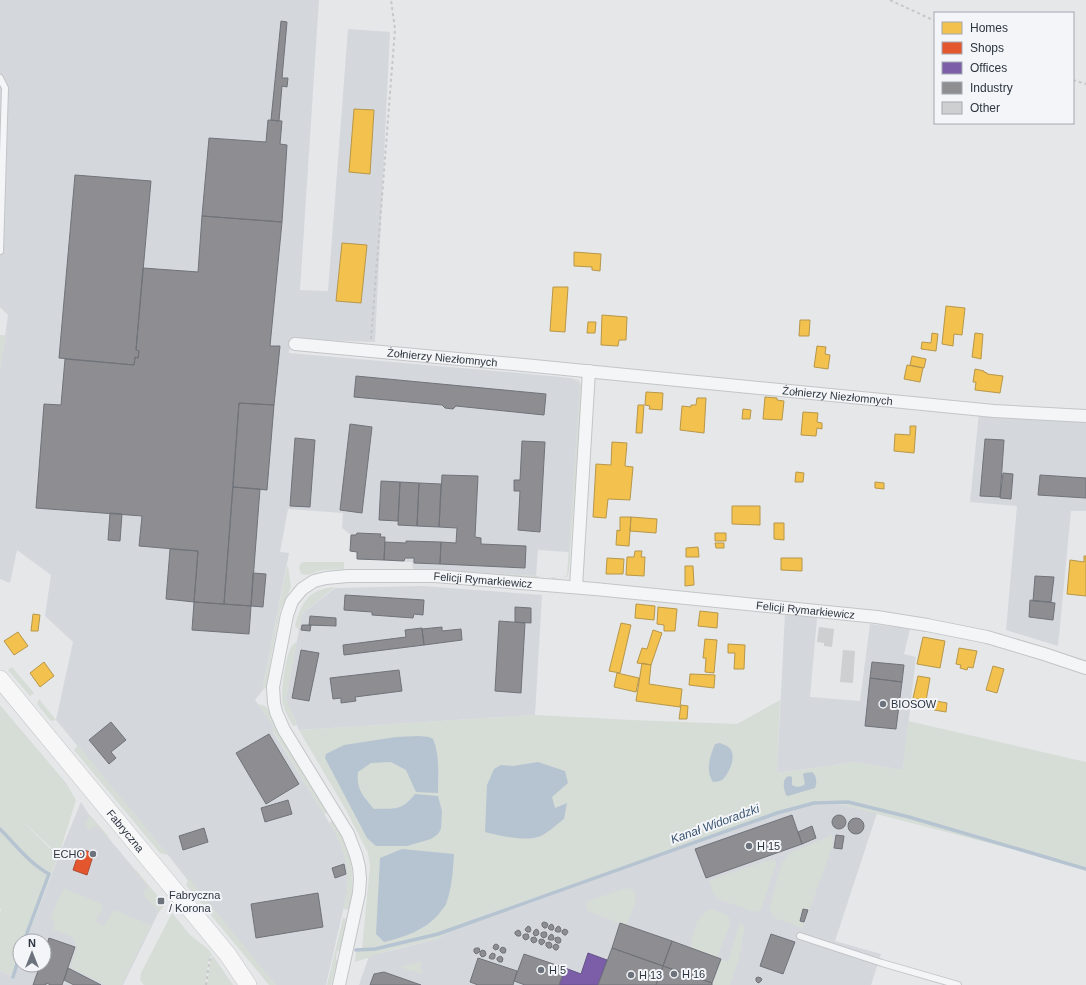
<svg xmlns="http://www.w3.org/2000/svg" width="1086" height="985" font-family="Helvetica,sans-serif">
<rect width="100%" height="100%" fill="#e5e7e9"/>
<path fill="#d4d7dc" d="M0 0H319L300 290 328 291 348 29 390 32 375 342 290 339 289 353 519 373 571 378 579 382 580 386 569 552 538 550 536 576 413 569 412 562 357 559V552L350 551 351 535 342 528 343 513 288 509 280 552 289 553 262 691 255 700 273 725V732L335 832 345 855 348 872 347 893 326 985H276L215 915 168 855 56 720 73 642 45 616 51 575 17 550 10 583 0 579V371L8 315 0 307Z
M979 413 1086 421V511H1071L1058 646 1006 630 1017 506 970 502Z
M423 586 542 595 535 715 299 730 286 698 302 614 335 588Z
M785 613 817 618 810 697 860 701 870 624 910 629 904 654 916 657 903 770 856 762 777 773Z
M81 802 90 816 163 903 123 985H0V971L12 976 20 956V965H44V941H26L59 855Z
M838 804 877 813 835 941 881 954 871 985H359L369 956 438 939 461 923 609 872 792 806Z"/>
<path fill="#d6dcd6" d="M0 335H6L0 371Z
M571 378 579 380 582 386 569 572 567 577 556 578V581L550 577 562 578 567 575 580 386 579 382Z
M304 562H344V569L322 570 308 575 301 574 299 568 301 563Z
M287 566H288L291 587 280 611 269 669 268 686 262 691Z
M413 569 540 576 535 579 413 571Z
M335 587 302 614 299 630 295 626C302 601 309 589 335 587Z
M297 642 286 698 297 725 293 726C289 719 285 712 283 704 280 694 286 653 292 646 293 644 295 643 297 642Z
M12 667 34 693 30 696 8 670Z
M39 699 56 720 51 721 37 704Z
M780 700 777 773 856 762 903 770 908 721 1086 762V868L838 804 793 806 609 872 461 923 438 939 391 950 355 962 356 952 362 949 370 866 368 853 346 810 299 730 535 715 631 720 737 724Z
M258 704C269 705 270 713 274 722 275 726 278 730 280 734L328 811 324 815 273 731V725Z
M0 705 66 783 76 800 59 855 14 813 58 856 26 941H20V956L12 976 0 971V913L1 909 0 908Z
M78 745 168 855 160 853 74 750Z
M90 815 109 837 107 838 97 825 91 830 87 828 86 823Z
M333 820C354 851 355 875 350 910L343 909C351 874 348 854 329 823Z
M832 835 834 842 803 928 774 918 770 910V905L782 863 788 854Z
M772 859 776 861V864L761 910 754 912 718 899 713 893 709 880Z
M136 870 165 905 159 912 144 896V891L148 887 135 871Z
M189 878 276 985H269L186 885Z
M64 888 102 904V911L96 921 104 926 113 911 115 910 151 925 122 985H105L71 968 77 947 72 937 53 930 55 923 50 918Z
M626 888 634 890C640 899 630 915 626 926L588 911C585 907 586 905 588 901Z
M711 909 725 914 730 919V925L717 957 690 948C694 933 694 915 711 909Z
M172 913 190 935 208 949 212 955 209 958 205 985H144L140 980 141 973Z
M343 918 347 919 340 951H337L336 960H338L331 985H327Z
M741 923 745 925V927L739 959 730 985H712L721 959 728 962 739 924Z
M213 956 233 985H207L211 958Z
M421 961 422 974 398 967Z"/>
<path fill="#b6c4d1" d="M418 736 429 737 433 739C440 756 438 775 438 793L416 792 406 770 391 762 371 763 358 772C356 789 363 796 374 809 394 808 401 812 415 794L438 796 442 811 441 829 438 834 431 839 407 846H376L367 838 325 758 326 754 344 745 396 737Z
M720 743C724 745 729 746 731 750 736 758 729 774 722 780 720 781 716 782 713 782 705 771 710 756 715 744Z
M538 762 565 771 568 783 552 797 555 808 567 803 564 819C557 824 549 832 541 836 526 842 500 836 485 832L487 785 494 769 501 765 513 766Z
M812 772C817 776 817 783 815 788L788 796 786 795C784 789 781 779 789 776L792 777V785C797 788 801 787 805 784L803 774 805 773Z
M402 849 454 854C453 871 452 888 446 904 445 907 441 910 439 914 425 930 405 937 384 942L376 934 380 858Z"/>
<path fill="#f2c14e" stroke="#b7974a" d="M354 109 374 110 370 174 349 172Z
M342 243 367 245 361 303 336 301Z
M574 252 601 254 600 271 592 270V267L574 266Z
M553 287H568L565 332 550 331Z
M946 306 965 308 962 335 954 334 953 346 942 344Z
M602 315 627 317 626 340H619L618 346 601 345Z
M800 320H810L809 336H799Z
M588 322H596L595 333H587Z
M932 333 938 334 936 351 921 349 922 342 931 343Z
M975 333 983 334 981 359 972 357Z
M817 346 826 347 825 354 830 355 828 369 814 367Z
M912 356 926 359 924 368 910 365Z
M907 365 923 368 920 382 904 379Z
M975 369 984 371V372L987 373V374L1003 376 1000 393 975 390 976 382H973Z
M646 392 663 393 662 410 649 409 650 406 645 405Z
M765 397 777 398V400L784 401 782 420 763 419Z
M697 398H706L704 433 680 430 682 406 691 407V405H696Z
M638 405H644L642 433H636Z
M743 409 751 410 750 419H742Z
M803 412 818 413 817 422 822 423V429L817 428 816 436 801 435Z
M910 426H916L914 453 894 451 895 434 910 435Z
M612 442 627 443 625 466 633 467 630 500 608 499 606 518 593 517 596 464 611 465Z
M796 472 804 473 803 482H795Z
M875 482 884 483V489L875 488Z
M732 506H760V525L732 524Z
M620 517H631L629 546 616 545 617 530 620 531Z
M631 517 657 519 656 533 630 531Z
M774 523H784V540L774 539Z
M715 533H726V541H715Z
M715 543H724V548H716Z
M698 547 699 557H686V548Z
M635 551H642L641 557H645L644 576 626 575 627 557H634Z
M1084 556H1086V596L1067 594 1070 560 1084 562Z
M607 558 624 559 623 574H606Z
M781 558H802V571L781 570Z
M685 566H693L694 585 685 586Z
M636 604 655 606 654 620 635 618Z
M658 607 677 609 675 631H664V625L657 624Z
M700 611 718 613 717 628 698 626Z
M33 614 40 615 38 631H31Z
M621 623 631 625 620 673 609 671Z
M653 630 662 633 651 665 637 663 642 648 647 649Z
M18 632 28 646 14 655 4 641Z
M923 637 945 641 940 668 917 664Z
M705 639 717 640 714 673 705 672 706 658H703Z
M728 644 745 645 744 669H734L735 653H728Z
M959 648 977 651 973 668 968 667 967 670 960 668 961 665 956 664Z
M44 662 54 676 40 687 30 673Z
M642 663 651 665 649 684 682 689 680 707 636 701Z
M993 666 1004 669 997 693 986 690Z
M617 673 639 678 636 692 614 687Z
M690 674 715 675 714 688 689 685Z
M918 676 930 678 926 701 913 698Z
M936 701 947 703 946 712 934 710Z
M681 705 688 706 687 719H679Z"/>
<path fill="#e4572e" stroke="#ad4d34" d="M80 849 94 853 87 875 73 870Z"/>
<path fill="#7b5ea7" stroke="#645288" d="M588 953 607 960 598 985H559L565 968 581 974Z"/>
<path fill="#8d8d92" stroke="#70737a" d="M281 21 287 22 282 78H288L287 87 282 86 279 121 271 120Z
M268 120 282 121 280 144 287 145 282 222 202 216 209 138 266 142Z
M75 175 151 181 136 350 139 351 138 358 135 357 134 365 59 358Z
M202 216 282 222 270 346H280L274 405 239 403 224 604 194 602 198 551 139 546 142 516 36 508 44 404 61 405 65 359 134 365 135 357 138 358 139 351 136 350 143 268 198 272Z
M356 376 546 394 544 415 456 406 453 409 445 408 442 405 354 397Z
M239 403 274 405 267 490 233 487Z
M350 424 372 427 362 513 340 510Z
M295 438 315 440 310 507 290 506Z
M985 439 1004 440 1000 497 980 496Z
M522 441 545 442 540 532 518 530 520 491H514V480H520Z
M1003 473 1013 474 1011 499 1000 498Z
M442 475 478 476 475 537 481 538V544L526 546 525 568 440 564 441 542 456 543 457 528 439 527Z
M1040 475 1086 478V498L1038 495Z
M381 481 400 482 398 521 379 520Z
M400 482 419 483 417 526 398 525Z
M419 483 441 484 439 527 417 526Z
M233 487 260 489 251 606 224 604Z
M110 513 122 514 120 541 108 540Z
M357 533 381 534 380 537H385L384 560 357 559V552L350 551 351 535H356Z
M406 541 441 542 440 564 414 563V558H405L404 561 384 560 385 542 406 543Z
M170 549 198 551 194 602 166 599Z
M253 573 266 574 263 607 251 606Z
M1035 576 1054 577 1051 602 1033 601Z
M345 595 424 600 423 615 414 614 413 618 372 615V612L344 610Z
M1030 600 1055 603 1053 620 1029 617Z
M194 602 251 606 249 634 192 630Z
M515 607 531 608V623L515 622Z
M310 616 336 618V626L309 625Z
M499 621 525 623 521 693 495 691Z
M302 625H311L310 631 301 630Z
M442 627V631L461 629 462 640 424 645 422 629Z
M422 628 424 645 344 655 343 645 406 637 405 630Z
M301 650 319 653 309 701 292 698Z
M872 662 904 665 902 682 870 678Z
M399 670 402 691 355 697 356 701 341 703V698L333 699 330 678Z
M870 678 902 682 896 729 865 726Z
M111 722 126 740 111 752 116 758 109 764 89 740Z
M269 734 299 784 266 804 236 753Z
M288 800 292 814 265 822 261 808Z
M832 822a7 7 0 1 1 14 0a7 7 0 1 1-14 0Z
M792 815 802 844 706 878 695 849Z
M848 826a8 8 0 1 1 16 0a8 8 0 1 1-16 0Z
M812 826 816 838 802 844 798 832Z
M204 828 208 842 183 850 179 836Z
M836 835 844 836 842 849 834 848Z
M344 864 346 874 335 878 332 868Z
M318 893 323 927 256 938 251 904Z
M803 909 808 910 804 922 800 921Z
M544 922 547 923 548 925 546 928H544L542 926V923Z
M620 923 672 941 663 966 612 948Z
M551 924 553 925 554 928 553 930H550L548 928 549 926Z
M528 926 530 927 531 930 530 932H527L525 930 526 928Z
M558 926 560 927 561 930 560 932H557L555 931 556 928Z
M536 929 538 930 539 933 538 935 535 936 533 934 534 931Z
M564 929 567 930 568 932 566 935H564L562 933V931Z
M518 930 520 931 521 934 520 936H517L515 934V932Z
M543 932H546L547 935 546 937 543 938 541 936V933Z
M525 934H528L529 937 528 939 525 940 523 938V935Z
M551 934 553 935 554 938 553 940H550L548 939 549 936Z
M771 934 795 942 783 974 760 966Z
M534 937 536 938 537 940 536 942 533 943 531 941V938Z
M558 937 560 938 561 940 560 943H557L555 941V938Z
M49 938 75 947 62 985H51L46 983V985H33L40 965H44V953Z
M541 939 544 940 545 942 543 944 541 945 539 943V940Z
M672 941 721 959 712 983 663 966Z
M549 942 551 943 552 945 551 948H548L546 946V943Z
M496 944 498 945 499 947 498 949 495 950 493 948 494 945Z
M555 944 558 945 559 947 557 950H555L553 948V946Z
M502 947 505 948 506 950 505 953H502L500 951V949Z
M476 948H479L480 951 478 953 476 954 474 952V949Z
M612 948 663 966 656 985H598Z
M482 950 485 951 486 954 485 956 482 957 480 955V952Z
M492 953 495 954V957L494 959H491L489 958 490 955Z
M524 954 565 968 559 985H525L514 981Z
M500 956 502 957 503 959 502 962H499L497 960V958Z
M478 958 517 971 513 985H478L470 982Z
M663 966 712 983V985H656Z
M68 968 101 985H74L64 980Z
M384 972 421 985H370L374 974Z
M758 977 761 978 762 980 760 982 758 983 756 981V978Z"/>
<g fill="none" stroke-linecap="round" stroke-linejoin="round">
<path stroke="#b6c4d1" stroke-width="3.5" d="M0 829C16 845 29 863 49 874L24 941
M356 950 375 949 438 934 777 813 814 803 848 802 909 817 1086 869
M13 977 20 954"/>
</g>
<path fill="#cdcfd1" d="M819 627 834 629 832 647 824 646V643L817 642Z
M843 650 855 651 853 683 840 682Z"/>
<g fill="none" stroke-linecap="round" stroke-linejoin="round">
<defs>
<path id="lane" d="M0 78 5 88 0 251
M800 936 882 963 958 985"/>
<g id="street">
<path id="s1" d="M295 344 524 365 994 411 1086 416"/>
<path d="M576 587 589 371"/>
<path id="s2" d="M339 985 359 893 360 879 359 867 356 855 348 834 284 730 276 712 274 703 273 687 287 615 292 601 302 589 314 581 326 578 348 576H435L595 589 877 617 927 625 987 637 1044 654 1086 668"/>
</g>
<g id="secondary">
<path id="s3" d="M0 679 228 955 248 985"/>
</g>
</defs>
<use href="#lane" stroke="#c3c5c7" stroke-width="8"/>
<use href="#street" stroke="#c3c5c7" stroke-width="14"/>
<use href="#secondary" stroke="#c3c5c7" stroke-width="18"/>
<path stroke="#c5c7c9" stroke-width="2" stroke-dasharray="3 3" stroke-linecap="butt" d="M890 0 935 21
M1073 80 1086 84
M371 339 395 29 391 0
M206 985 210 958 212 956"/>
<use href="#lane" stroke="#f4f5f6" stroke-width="6"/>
<use href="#street" stroke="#f4f5f6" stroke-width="12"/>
<use href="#secondary" stroke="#f7f7f8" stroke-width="17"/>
</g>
<g fill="#6d737c" stroke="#f3f5f8" stroke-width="1.5">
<circle cx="883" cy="704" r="4"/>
<circle cx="749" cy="846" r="4"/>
<circle cx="93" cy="854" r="4"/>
<rect x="157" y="897" width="8" height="8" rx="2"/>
<circle cx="541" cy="970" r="4"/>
<circle cx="674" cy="974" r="4"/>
<circle cx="631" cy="975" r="4"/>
</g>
<g text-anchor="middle" stroke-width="4" stroke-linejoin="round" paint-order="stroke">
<g font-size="11" fill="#2d3541" stroke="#f3f5f8">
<text dy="4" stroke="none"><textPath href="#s1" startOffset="148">Żołnierzy Niezłomnych</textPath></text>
<text dy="4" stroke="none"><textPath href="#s1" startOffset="545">Żołnierzy Niezłomnych</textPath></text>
<text dy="4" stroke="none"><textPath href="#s2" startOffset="610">Felicji Rymarkiewicz</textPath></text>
<text dy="4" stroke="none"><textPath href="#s2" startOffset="934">Felicji Rymarkiewicz</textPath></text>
<text dy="4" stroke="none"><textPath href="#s3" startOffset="197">Fabryczna</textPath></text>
</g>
<g font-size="11" fill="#2d3541" stroke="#f3f5f8" text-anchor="start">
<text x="891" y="708">BIOSOW</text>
<text x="757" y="850">H 15</text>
<text x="85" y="858" text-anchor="end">ECHO</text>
<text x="169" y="899">Fabryczna<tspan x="169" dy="13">/ Korona</tspan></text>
<text x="549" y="974">H 5</text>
<text x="682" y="978">H 16</text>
<text x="639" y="979">H 13</text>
</g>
<g font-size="12" font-style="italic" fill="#3a5572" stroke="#f3f5f8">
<text transform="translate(715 824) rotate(-20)" y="4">Kanał Widoradzki</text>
</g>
</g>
<rect x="934" y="12" width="140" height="112" fill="#f3f5f8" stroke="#a4a8af"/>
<rect x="942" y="22" width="20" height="12" fill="#f2c14e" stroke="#a4a8af"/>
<text x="970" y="32" font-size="12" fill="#2d3541">Homes</text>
<rect x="942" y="42" width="20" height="12" fill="#e4572e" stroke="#a4a8af"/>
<text x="970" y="52" font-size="12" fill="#2d3541">Shops</text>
<rect x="942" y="62" width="20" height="12" fill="#7b5ea7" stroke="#a4a8af"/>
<text x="970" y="72" font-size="12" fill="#2d3541">Offices</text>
<rect x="942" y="82" width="20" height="12" fill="#8d8d92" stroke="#a4a8af"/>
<text x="970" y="92" font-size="12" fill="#2d3541">Industry</text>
<rect x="942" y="102" width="20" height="12" fill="#cdcfd1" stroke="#a4a8af"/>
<text x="970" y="112" font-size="12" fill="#2d3541">Other</text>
<g transform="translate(32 953)"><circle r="19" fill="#f3f5f8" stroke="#a4a8af"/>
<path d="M0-3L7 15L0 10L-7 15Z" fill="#6d737c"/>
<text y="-6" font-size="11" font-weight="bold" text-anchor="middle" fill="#2d3541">N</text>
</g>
</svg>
